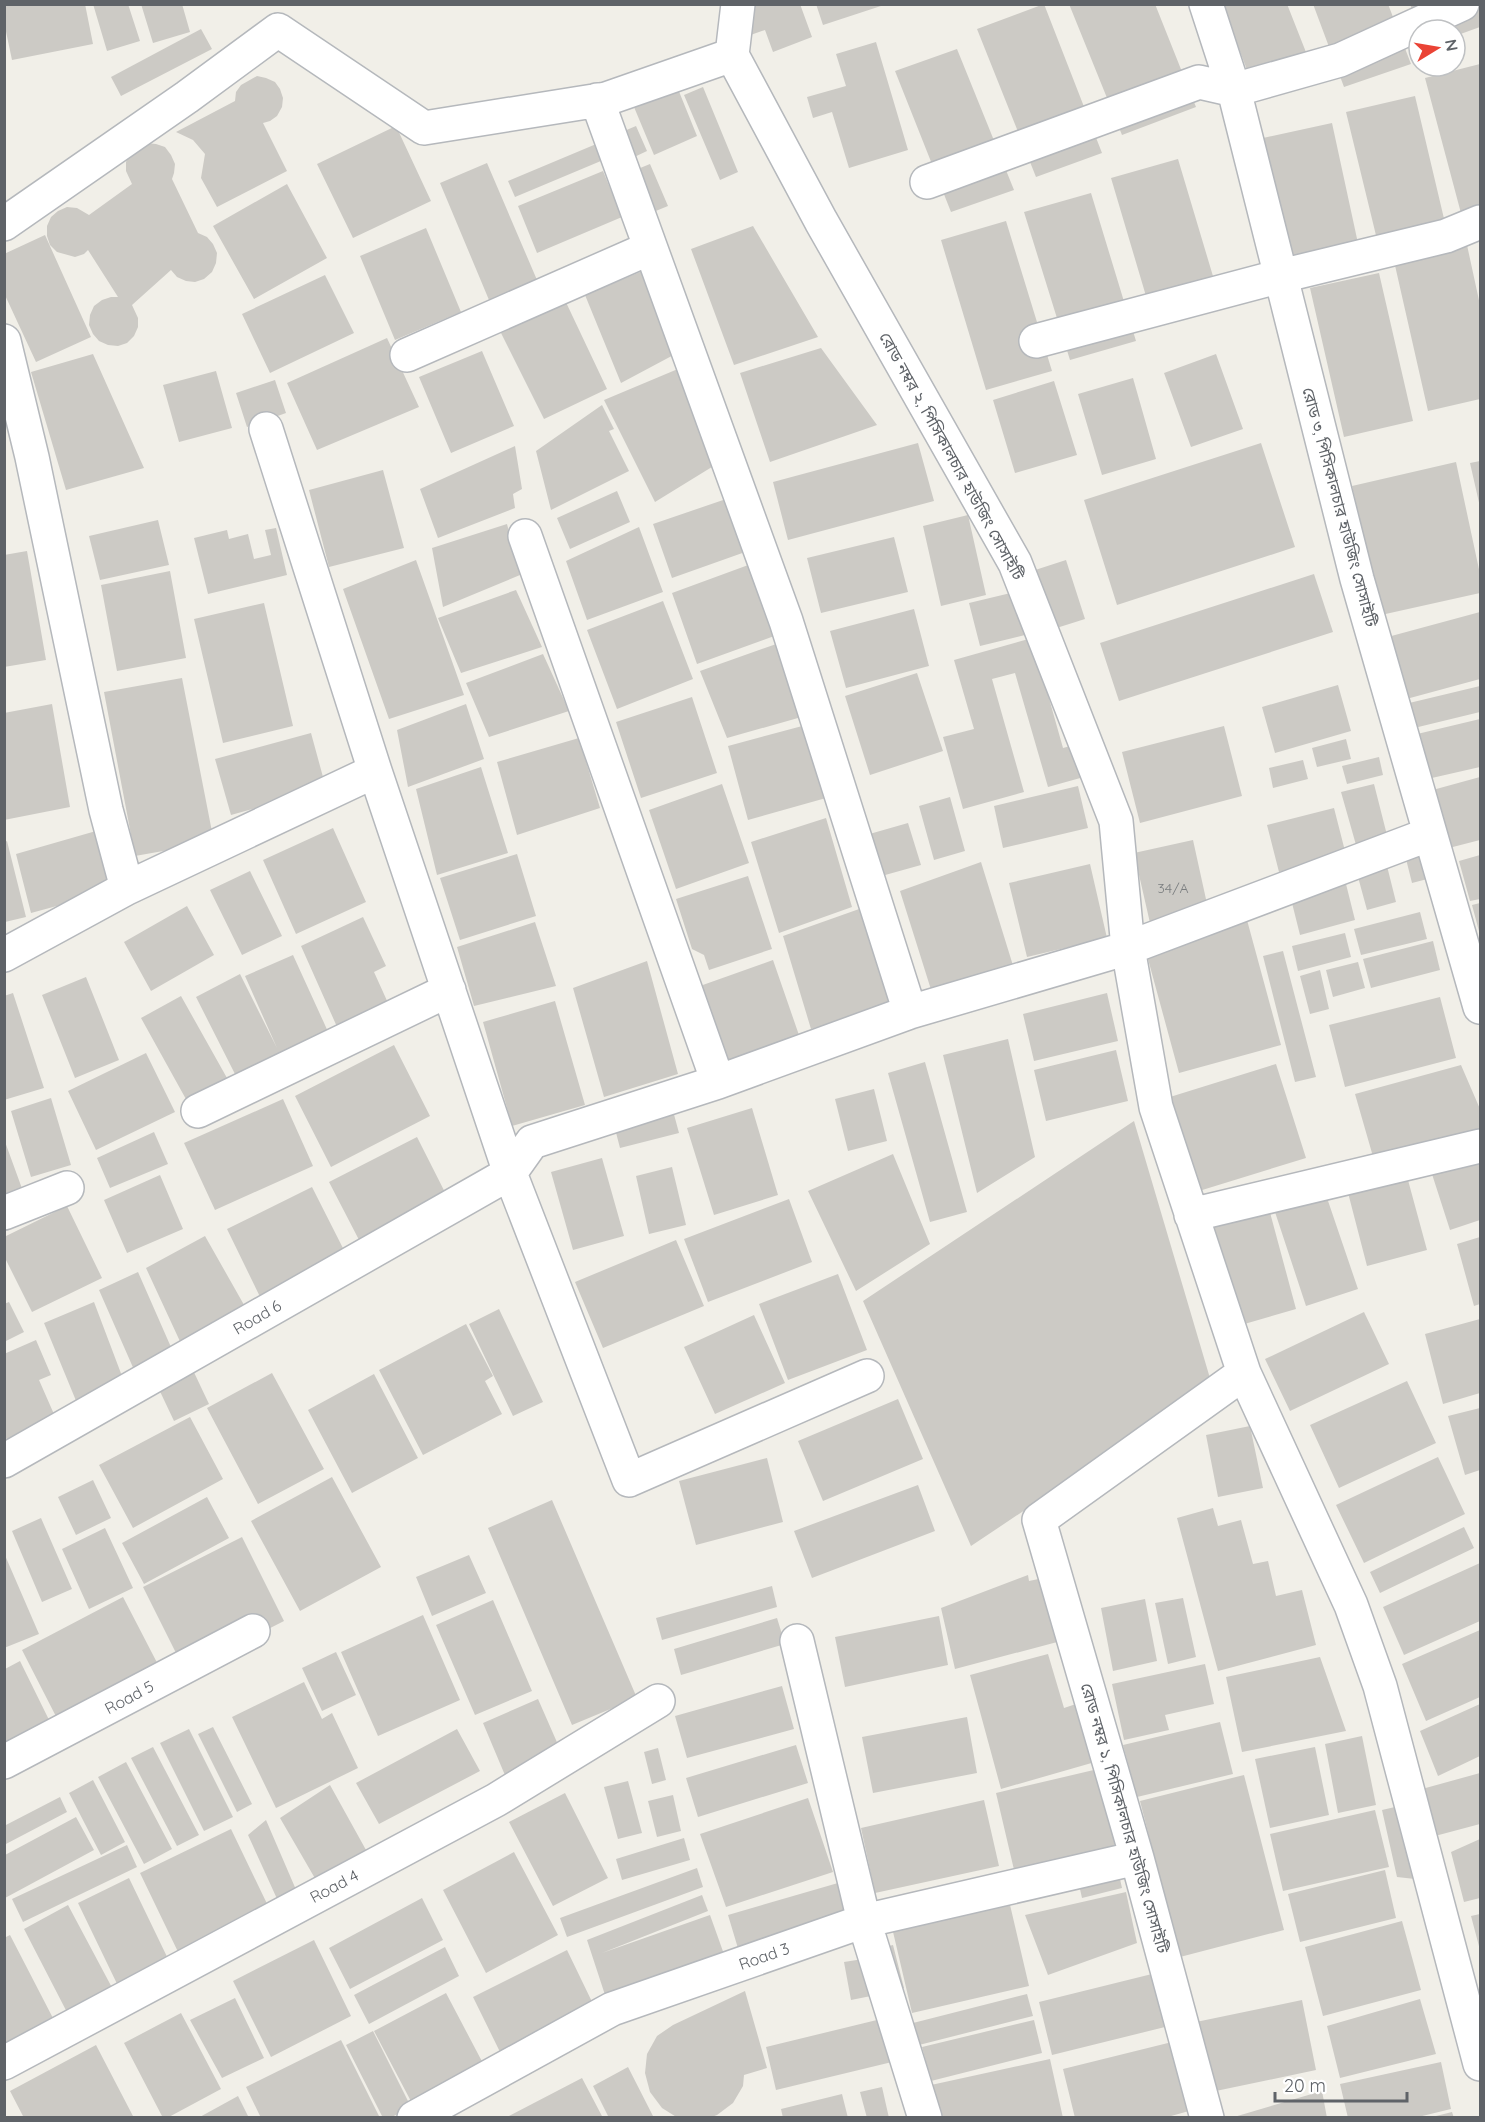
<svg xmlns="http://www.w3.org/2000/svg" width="1485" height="2122" font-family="Quicksand,'Noto Sans Bengali',sans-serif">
<rect width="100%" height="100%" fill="#f1efe8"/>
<path fill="#cccac5" d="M4 4H85L93 44 12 60 4 22Z
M93 4H128L140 41 107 51Z
M141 4H182L190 32 153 43Z
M747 4H800L812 37 773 52 765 30 742 38Z
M816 4H884V5L823 25Z
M1044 4 1102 153 1036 177 977 29Z
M1069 4H1155L1196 107 1122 135Z
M1222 4H1287L1313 70 1255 91Z
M1313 4H1388L1411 64 1344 87Z
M1410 4H1480V27L1455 36V30H1420Z
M201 29 212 49 121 96 111 77Z
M876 42 908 150 849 168 832 112 813 118 807 97 846 86 836 54Z
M957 49 1014 190 951 212 895 71Z
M1480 64V228L1466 232 1425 78Z
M257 76 266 78 275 82 280 89 283 98 282 107 277 116 270 121 263 123 287 171 217 207 201 178 205 154 193 140 176 132 235 101 236 92 241 85Z
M703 87 738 172 720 180 684 95Z
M678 89 697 136 654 155 634 107Z
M1415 96 1450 244 1382 260 1346 112Z
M1332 123 1364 271 1295 286 1263 138Z
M396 126 431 201 353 238 317 164Z
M636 126 647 151 628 160 617 134Z
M601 142 608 158 515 197 508 181Z
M146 143 156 144 165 147 171 155 175 164 174 173 172 179 198 233 207 237 213 244 217 253 216 263 212 272 204 279 195 282 186 281 177 277 171 270 132 305 138 318V327L134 336 127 343 118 346 108 345 99 341 93 334 89 325 90 315 94 306 102 300 111 297H118L88 250 84 254 75 257 57 252 50 245 47 236V226L51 217 58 211 67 207 77 208 89 215 132 184 126 171V162L130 153Z
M1178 159 1221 303 1154 323 1111 178Z
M487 163 537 280 489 300 440 183Z
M650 164 668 206 641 217 623 175Z
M603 171 622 217 537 253 518 206Z
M287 184 327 258 254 299 213 226Z
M1091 193 1136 341 1070 360 1024 212Z
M1006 221 1052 371 986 390 941 240Z
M753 226 818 337 734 365 691 249Z
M426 228 461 312 395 340 360 256Z
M45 235 91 337 36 362 4 293V254Z
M1467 245 1480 305V399L1428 411 1394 261Z
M645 270 681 351 621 383 585 295Z
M1379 273 1413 421 1344 437 1310 288Z
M325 275 354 333 270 373 242 314Z
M563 296 607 389 544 419 501 333Z
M387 338 419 407 317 450 287 383Z
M821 348 877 425 770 462 740 373Z
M482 351 514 426 451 453 419 377Z
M93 354 144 468 66 490 31 372Z
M1216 354 1243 429 1191 447 1164 373Z
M685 366 720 462 655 502 604 400Z
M216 371 232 428 179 442 163 385Z
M1133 378 1156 459 1102 475 1078 394Z
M275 380 286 413 247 427 236 393Z
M1054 381 1077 455 1015 473 993 400Z
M602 405 614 429 609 431 629 471 551 510 536 451Z
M918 443 934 501 788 540 773 482Z
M1261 443 1295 547 1117 605 1084 500Z
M515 446 522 489 513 494 515 508 438 538 420 489Z
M1480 461V507L1470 463Z
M1456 462 1480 574V593L1381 615 1352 486Z
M383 470 404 548 329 567 309 490Z
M617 491 630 522 570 549 557 518Z
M729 498 748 551 672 578 653 524Z
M968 515 986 595 941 606 923 526Z
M158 520 169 565 100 580 89 536Z
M507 524 520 575 443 607 432 548Z
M639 527 663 592 587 620 566 561Z
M276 528 287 575 208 594 194 538 227 530 229 539 248 534 254 559 271 555 265 530Z
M894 537 908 592 821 613 807 558Z
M27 551 46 660 4 667V555Z
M416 560 464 695 389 719 343 589Z
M1066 560 1085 619 1047 631 1029 572Z
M751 564 777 635 697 664 672 593Z
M170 571 186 658 117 671 101 585Z
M1314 574 1333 632 1119 701 1100 643Z
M516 590 542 647 461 673 438 618Z
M1019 591 1029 634 980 646 969 603Z
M663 601 693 679 617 709 587 630Z
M264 603 293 726 223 743 194 619Z
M914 609 929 666 846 688 830 631Z
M1480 612V679L1399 701 1384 638Z
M1032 638 1063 748 1082 743 1091 775 1048 787 1015 673 992 679 1024 792 963 809 943 737 974 729 954 660Z
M782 642 805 716 727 738 700 671Z
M543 654 569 711 489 737 466 683Z
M917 673 943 751 870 775 845 696Z
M182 678 214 842 135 856 104 692Z
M1338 685 1351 731 1275 753 1262 707Z
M1480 686V712L1410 729 1405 704Z
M692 697 717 773 641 798 616 722Z
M52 704 70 807 4 820V713Z
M466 704 484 759 408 787 397 730Z
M1480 719V767L1423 780 1413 735Z
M806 725 826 798 748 820 728 746Z
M1224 726 1242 796 1140 823 1122 752Z
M311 733 326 788 231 815 215 759Z
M579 738 600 808 517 835 497 762Z
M1346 739 1351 759 1317 767 1312 748Z
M1379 757 1383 775 1347 784 1342 766Z
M1303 760 1308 779 1273 788 1269 768Z
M481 767 508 853 437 875 416 789Z
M1480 777V840L1445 849 1429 791Z
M722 784 749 863 676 889 649 810Z
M1374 784 1389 843 1358 852 1341 792Z
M1078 786 1088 828 1003 848 994 806Z
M950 797 965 851 934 860 919 806Z
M1334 808 1346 855 1279 872 1267 825Z
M826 818 852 907 779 933 751 842Z
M908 823 921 865 878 877 866 835Z
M333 828 366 902 296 934 263 860Z
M96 831 112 891 31 913 16 854Z
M1193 840 1211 922 1153 936 1134 853Z
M7 841 26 917 5 922V842Z
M517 854 536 916 460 940 440 878Z
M1428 854 1435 877 1412 883 1406 859Z
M1480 855V899L1470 901 1459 861Z
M1385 858 1396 902 1367 910 1355 866Z
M981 862 1015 972 933 996 900 891Z
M1090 864 1107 938 1027 957 1009 883Z
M1341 864 1355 920 1300 935 1286 879Z
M250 871 282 936 242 955 210 890Z
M748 876 772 949 709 970 704 955 692 949 676 899Z
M1480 903V935L1472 905Z
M187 906 214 955 151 991 124 942Z
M862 908 897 1003 811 1029 783 936Z
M1420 912 1427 939 1361 955 1354 929Z
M363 917 386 966 374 972 393 1014 342 1038 301 946Z
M1247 920 1281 1045 1179 1073 1145 948Z
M535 922 556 986 474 1006 457 947Z
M1345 933 1351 957 1298 971 1292 946Z
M1433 941 1440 970 1371 988 1363 959Z
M1283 951 1316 1077 1295 1082 1263 956Z
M293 955 330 1036 236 1076 196 997 240 974 277 1048 245 976Z
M773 960 800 1038 727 1064 700 986Z
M647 961 678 1074 604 1097 573 988Z
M1358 962 1365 988 1333 997 1326 970Z
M1320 970 1329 1009 1310 1014 1300 976Z
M86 977 119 1060 75 1078 42 995Z
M13 993 44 1088 4 1100V996Z
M1107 993 1118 1041 1034 1061 1023 1014Z
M181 996 227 1078 187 1101 141 1018Z
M1440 997 1456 1058 1345 1087 1329 1025Z
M555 1001 585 1105 512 1126 483 1022Z
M1008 1039 1035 1157 977 1193 943 1055Z
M394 1045 430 1116 331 1167 295 1096Z
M1116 1050 1128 1101 1046 1121 1034 1070Z
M146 1053 175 1112 96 1150 68 1091Z
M925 1062 967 1212 930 1222 888 1073Z
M1276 1064 1306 1158 1199 1191 1170 1097Z
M1461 1065 1480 1109V1136L1376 1167 1355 1094Z
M874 1089 887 1141 848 1151 835 1099Z
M51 1098 71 1165 31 1177 11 1111Z
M283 1099 313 1166 215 1210 184 1143Z
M672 1107 679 1133 620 1148 613 1121Z
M752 1108 778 1195 714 1215 687 1128Z
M1134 1121 1212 1385 971 1546 863 1301Z
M154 1132 168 1164 110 1188 97 1158Z
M417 1137 459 1220 372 1265 329 1182Z
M4 1139 24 1194 4 1201Z
M893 1154 930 1244 856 1291 808 1191Z
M1480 1155V1220L1450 1230 1431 1171Z
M602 1158 624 1236 573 1250 551 1172Z
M672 1167 686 1225 649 1234 636 1176Z
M1405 1169 1427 1250 1367 1266 1346 1185Z
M160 1175 183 1229 127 1253 104 1200Z
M312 1187 351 1264 265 1307 227 1229Z
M1326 1195 1358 1289 1306 1306 1275 1212Z
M789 1199 812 1262 708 1302 684 1239Z
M1268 1205 1296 1309 1241 1325 1212 1220Z
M67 1206 102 1278 32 1312 4 1256V1237Z
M205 1236 252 1319 184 1350 146 1268Z
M1480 1237V1304L1474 1306 1457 1244Z
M676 1240 704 1306 603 1348 575 1282Z
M138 1272 174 1354 135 1372 99 1290Z
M838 1274 867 1350 788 1380 759 1304Z
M9 1302 24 1332 4 1342V1304Z
M94 1302 125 1384 79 1408 44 1323Z
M499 1309 543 1402 513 1416 469 1324Z
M1364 1312 1389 1364 1290 1411 1265 1359Z
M754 1315 785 1383 715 1414 684 1347Z
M1480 1319V1393L1443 1404 1425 1334Z
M466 1324 493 1376 485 1381 502 1414 423 1455 379 1370Z
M36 1340 51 1375 39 1380 57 1421 8 1442 4 1434V1354Z
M191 1366 209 1404 174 1421 156 1383Z
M272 1373 324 1469 258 1504 207 1408Z
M374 1374 418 1458 352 1493 308 1410Z
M1407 1381 1436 1443 1339 1488 1310 1425Z
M898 1399 923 1459 823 1501 798 1441Z
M1480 1408V1470L1465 1475 1448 1416Z
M190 1417 223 1479 133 1528 99 1465Z
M1250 1426 1263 1488 1218 1497 1206 1435Z
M1438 1457 1465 1514 1364 1563 1336 1505Z
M767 1458 783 1522 696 1545 679 1481Z
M332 1477 381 1567 300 1611 251 1521Z
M93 1480 111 1518 76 1535 58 1497Z
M918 1485 935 1531 812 1578 794 1531Z
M207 1497 229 1538 144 1584 122 1543Z
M552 1500 637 1698 572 1725 488 1528Z
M1213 1508 1218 1526 1241 1520 1253 1564 1268 1561 1276 1596 1302 1590 1316 1645 1218 1671 1177 1518Z
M41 1518 72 1589 42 1602 12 1531Z
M1464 1527 1474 1548 1380 1593 1370 1572Z
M105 1528 133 1588 89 1609 62 1549Z
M242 1537 284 1621 185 1671 143 1587Z
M4 1553 39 1634 4 1648Z
M469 1555 486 1593 432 1616 416 1577Z
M1480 1563V1621L1404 1655 1383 1607Z
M1028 1575 1029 1581 1048 1577 1061 1641 955 1669 941 1608Z
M772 1586 777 1607 662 1640 656 1618Z
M123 1597 166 1680 65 1734 22 1650Z
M1183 1598 1196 1657 1168 1664 1155 1603Z
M1145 1599 1157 1661 1113 1671 1101 1608Z
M493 1600 532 1691 475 1715 436 1625Z
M423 1615 460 1700 378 1736 341 1652Z
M939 1616 948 1665 845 1687 835 1637Z
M777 1618 785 1644 681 1675 674 1649Z
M1480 1630V1697L1426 1721 1402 1664Z
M336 1652 356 1695 322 1711 302 1668Z
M1048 1654 1064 1708 1085 1701 1102 1760 1001 1789 970 1675Z
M1320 1657 1346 1731 1242 1752 1226 1677Z
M20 1661 53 1728 5 1752V1669Z
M1205 1664 1214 1704 1165 1715 1169 1730 1124 1740 1112 1684Z
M304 1682 322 1719 332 1713 358 1768 276 1808 232 1717Z
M782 1686 794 1729 687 1758 675 1716Z
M538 1699 563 1756 507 1780 483 1723Z
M1480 1704V1756L1438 1776 1420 1731Z
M967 1717 977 1773 873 1793 862 1737Z
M1220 1722 1233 1774 1137 1797 1123 1745Z
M213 1727 252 1804 237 1812 198 1734Z
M189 1729 233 1817 204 1831 160 1743Z
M457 1729 480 1771 379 1824 356 1783Z
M1362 1736 1376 1805 1338 1813 1325 1744Z
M796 1745 808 1783 698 1817 686 1778Z
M153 1747 199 1835 177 1846 131 1758Z
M1315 1747 1329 1815 1270 1828 1255 1759Z
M658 1748 666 1780 652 1784 644 1752Z
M126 1762 172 1849 144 1864 98 1777Z
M1098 1769 1117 1849 1015 1874 996 1793Z
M1480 1773V1824L1435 1836 1422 1789Z
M1244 1775 1284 1930 1180 1957 1140 1801Z
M93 1780 125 1842 101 1855 69 1793Z
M628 1781 642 1833 618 1839 604 1787Z
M330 1785 371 1859 320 1887 280 1818Z
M565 1793 608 1878 553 1906 509 1822Z
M673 1795 681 1831 657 1837 648 1801Z
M60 1797 67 1812 4 1845V1826Z
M808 1798 833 1872 726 1907 700 1834Z
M984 1800 999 1866 875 1893 861 1828Z
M1408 1804 1424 1880 1397 1877 1382 1810Z
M1375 1810 1389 1867 1283 1891 1270 1834Z
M76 1817 94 1850 5 1898V1855Z
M266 1820 297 1892 278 1901 248 1835Z
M231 1829 271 1912 180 1956 140 1873Z
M684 1838 690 1860 622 1880 616 1859Z
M1480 1839V1898L1464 1902 1451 1852Z
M127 1845 137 1867 23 1922 12 1899Z
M514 1852 558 1935 486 1973 443 1890Z
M697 1868 703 1887 567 1937 560 1918Z
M1118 1870 1122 1888 1082 1898 1078 1880Z
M1385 1870 1396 1918 1300 1942 1288 1894Z
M129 1878 171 1965 120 1990 78 1903Z
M838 1883 850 1922 740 1955 728 1915Z
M1007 1892 1029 1986 912 2013 890 1919Z
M1126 1892 1137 1943 1048 1975 1025 1915Z
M702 1895 708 1911 602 1953 710 1915 725 1957 607 2001 587 1940Z
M422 1898 443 1940 350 1989 329 1948Z
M68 1905 117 1997 71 2020 24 1929Z
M1480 1914V1950L1471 1916Z
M1402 1921 1421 1990 1323 2016 1305 1947Z
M10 1935 55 2022 4 2048V1938Z
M314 1940 351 2016 271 2057 233 1981Z
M893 1945 904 1988 889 1992 877 1949Z
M445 1947 459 1976 369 2024 354 1995Z
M567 1950 595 2008 501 2054 473 1997Z
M863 1959 871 1996 851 2000 844 1962Z
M1152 1974 1165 2027 1052 2055 1039 2002Z
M745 1991 767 2068 744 2075 743 2086 733 2103 717 2115 709 2118H678L662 2108 650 2092 645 2073 647 2054 657 2036 673 2025Z
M446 1993 486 2069 414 2107 374 2031Z
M1027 1994 1033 2016 919 2045 913 2023Z
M235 1998 264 2058 222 2078 190 2020Z
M1420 1999 1436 2054 1340 2078 1327 2026Z
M1302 2000 1316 2070 1211 2092 1196 2022Z
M181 2013 221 2089 167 2118H163L124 2043Z
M881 2019 892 2062 776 2090 766 2047Z
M1034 2020 1042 2053 931 2081 922 2047Z
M373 2031 411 2107 390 2118H383L346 2045Z
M341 2040 380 2118H261L246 2087Z
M1172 2042 1189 2111 1164 2118H1075L1063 2069Z
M96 2045 134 2118H24L10 2091Z
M1050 2059 1063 2118H937L931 2085Z
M1441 2062 1451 2109 1414 2118H1348L1340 2084Z
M628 2067 654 2118H609L593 2086Z
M582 2078 603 2118H505Z
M882 2087 889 2118H867L860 2092Z
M1322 2091 1327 2118H1234V2117Z
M842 2094 848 2118H783L781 2109Z
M238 2096 249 2118H198Z
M1452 2112 1454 2118H1432V2117Z"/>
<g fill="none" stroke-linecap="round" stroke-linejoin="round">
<defs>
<path id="minor" d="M1206 4 1234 90 1357 579 1480 1007
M732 55 821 221 1015 563 1116 821 1128 948 1430 834
M732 55 738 4
M597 100 786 621 910 1012
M927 182 1199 82 1234 90 1340 60 1462 4
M4 224 187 97 278 30 424 128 606 99 732 55
M4 341 32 457 106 810 127 888
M1036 341 1281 276 1446 236 1480 222
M407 355 650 248
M266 429 375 771
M525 536 718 1082
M4 955 127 888 375 771 510 1173 532 1142 718 1082 910 1012 1128 948 1156 1107 1244 1373 1351 1605 1380 1686 1480 2064
M198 1111 449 990
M4 1213 67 1188
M1191 1215 1480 1146
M4 1461 510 1173 629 1480 867 1376
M797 1641 864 1921 925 2118
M4 1762 253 1631
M4 2063 496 1800 658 1701
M414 2118 612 2009 864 1921 1137 1858
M1207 2118 1137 1858 1039 1520 1244 1373"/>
</defs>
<use href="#minor" stroke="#b5b8bc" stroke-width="36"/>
<use href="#minor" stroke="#fff" stroke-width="33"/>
</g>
<g text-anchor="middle" stroke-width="4.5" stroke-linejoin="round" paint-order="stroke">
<g font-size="14" fill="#7a7d7f">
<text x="1173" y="893">34/A</text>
</g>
<g font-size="16" fill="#5f6368" stroke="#fff">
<text transform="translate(952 456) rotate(61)" y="6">রোড নম্বর ২, পিসিকালচার হাউজিং সোসাইটি</text>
<text transform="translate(1340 507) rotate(75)" y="6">রোড ৩, পিসিকালচার হাউজিং সোসাইটি</text>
<text transform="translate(257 1317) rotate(-30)" y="6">Road 6</text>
<text transform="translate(129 1697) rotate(-28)" y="6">Road 5</text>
<text transform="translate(1125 1818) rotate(74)" y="6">রোড নম্বর ১, পিসিকালচার হাউজিং সোসাইটি</text>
<text transform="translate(334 1886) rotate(-28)" y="6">Road 4</text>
<text transform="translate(764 1956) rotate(-19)" y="6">Road 3</text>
</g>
</g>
<rect width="1485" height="2122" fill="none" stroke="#5f6368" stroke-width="12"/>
<g transform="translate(1437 48) rotate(79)"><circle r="28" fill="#ffffff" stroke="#bfc1c3" stroke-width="1.5"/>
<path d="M0-4.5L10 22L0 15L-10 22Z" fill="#ea4335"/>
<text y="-9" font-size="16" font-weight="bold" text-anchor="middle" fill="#5f6368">N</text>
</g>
<path d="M1275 2092v9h132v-9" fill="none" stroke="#5f6368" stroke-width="3"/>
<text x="1284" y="2092" font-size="18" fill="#5f6368" stroke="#ffffff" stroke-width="4.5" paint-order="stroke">20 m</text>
</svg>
